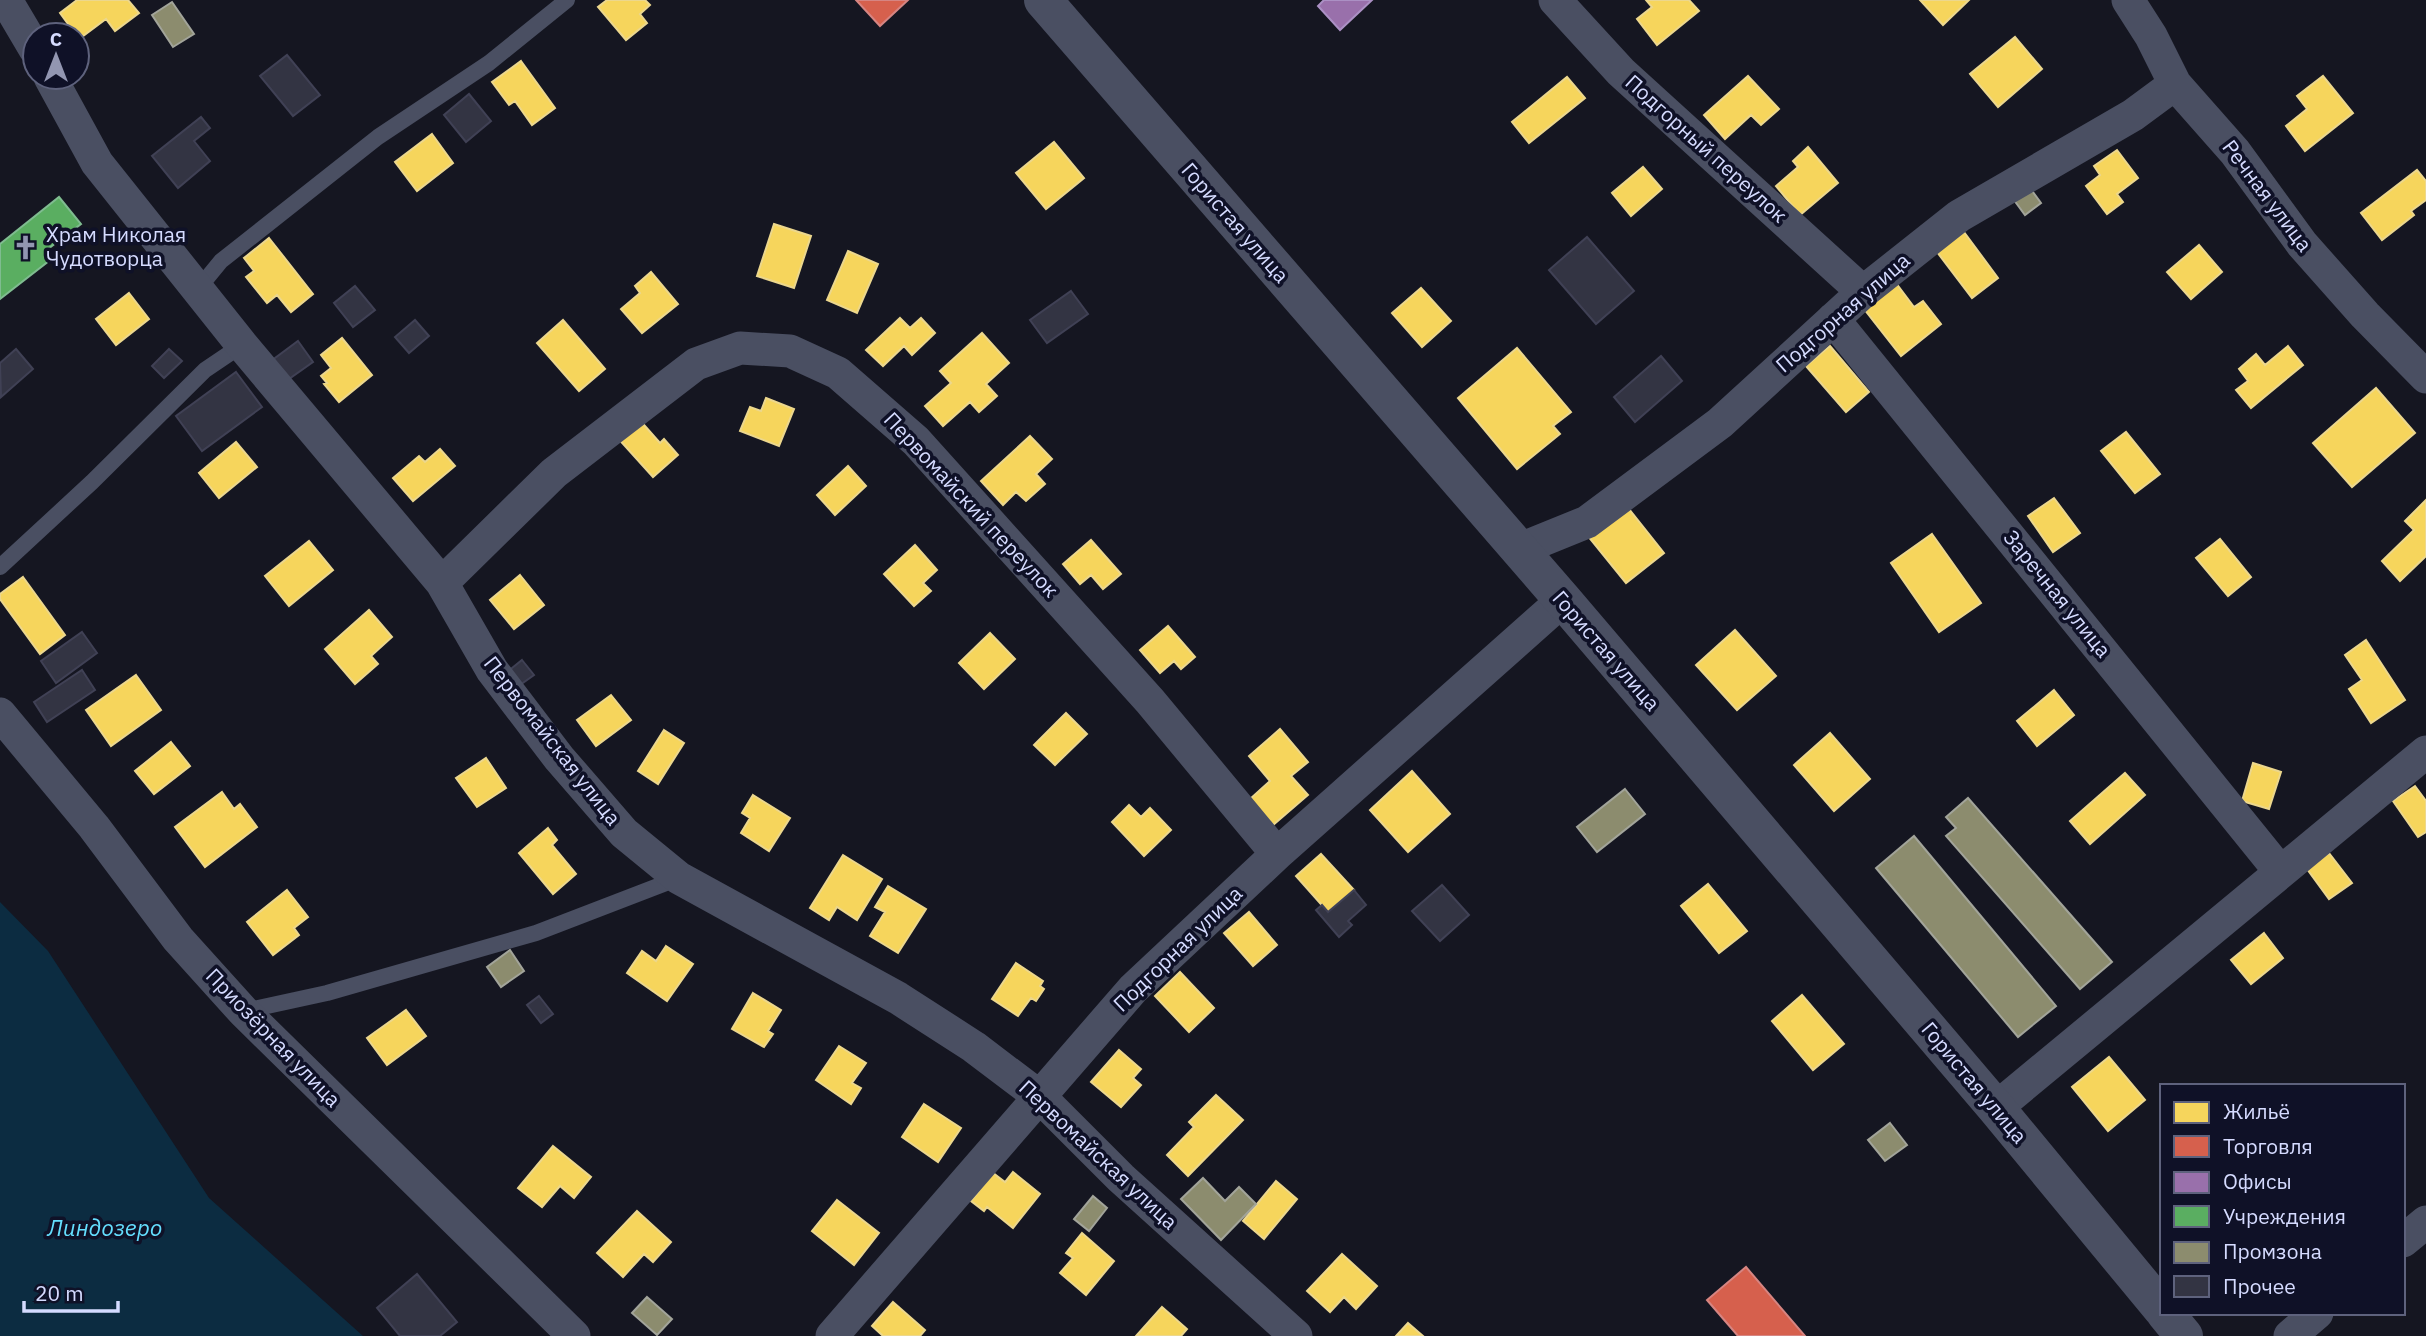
<svg xmlns="http://www.w3.org/2000/svg" width="2426" height="1336" font-family="'IBM Plex Sans',sans-serif">
<rect width="100%" height="100%" fill="#151621"/>
<path fill="#0c2c41" d="M0 902 48 951 209 1198 363 1336H0Z"/>
<path fill="#f6d55c" stroke="#ecd78d" stroke-width="2" d="M77 0H128L139 13 115 31 106 19 79 39 60 13Z
M607 0H645L650 5 640 14 647 23 626 40 598 7Z
M1646 0H1689L1699 11 1657 45 1637 19 1652 7Z
M1920 0H1969L1943 25Z
M2015 37 2042 69 1998 107 1970 74Z
M521 61 555 108 532 125 515 101 509 105 492 82Z
M1748 76 1779 109 1761 125 1751 115 1725 139 1704 115Z
M2323 76 2353 113 2305 151 2286 126 2307 109 2297 96Z
M1567 77 1585 98 1529 143 1512 122Z
M432 134 453 163 417 191 395 162Z
M1054 142 1084 178 1046 209 1016 173Z
M1808 147 1838 183 1800 215 1776 186 1798 167 1793 161Z
M2117 150 2138 178 2117 194 2123 202 2107 214 2086 186 2100 175 2094 166Z
M1643 167 1662 189 1631 216 1612 193Z
M2417 170 2426 181V200L2411 211 2414 215 2382 240 2361 213Z
M774 224 811 236 794 288 757 276Z
M1964 232 1998 278 1972 298 1937 252Z
M269 238 313 294 291 312 277 295 267 303 246 277 254 271 244 258Z
M2199 245 2222 272 2191 299 2167 272Z
M848 251 878 264 857 313 827 300Z
M651 272 678 304 642 333 621 309 640 293 635 286Z
M1896 283 1914 307 1923 301 1941 324 1901 356 1864 309Z
M1421 288 1451 321 1422 347 1392 313Z
M129 293 149 319 116 345 96 319Z
M900 318 910 328 921 318 935 333 912 355 904 346 883 366 866 350Z
M563 320 605 369 579 391 537 343Z
M982 333 1009 363 986 384 997 396 979 412 970 402 943 426 925 406 951 383 940 371Z
M342 338 372 375 339 402 324 384 327 383 321 376 331 368 321 355Z
M1830 346 1869 392 1846 412 1806 366Z
M2288 346 2303 365 2251 408 2236 390 2248 381 2239 369 2256 354 2265 365Z
M1517 348 1571 412 1553 426 1560 434 1517 469 1458 398Z
M2376 388 2415 433 2352 487 2313 443Z
M766 398 794 409 779 446 740 431 750 407 761 411Z
M637 417 660 443 664 439 678 455 653 477 616 436Z
M2126 432 2160 474 2135 493 2101 451Z
M1030 436 1052 459 1036 474 1045 484 1026 501 1016 492 1003 505 981 481Z
M236 442 257 467 219 498 199 473Z
M440 449 455 466 413 501 393 478 419 456 425 462Z
M848 466 866 486 835 515 817 495Z
M2054 498 2080 533 2053 552 2028 516Z
M2426 500V556L2400 581 2382 561 2414 530 2405 521Z
M1625 504 1664 553 1626 583 1587 535Z
M1932 534 1981 603 1939 632 1891 563Z
M2220 539 2251 577 2228 596 2196 558Z
M1091 540 1121 574 1103 589 1091 575 1080 584 1063 564Z
M309 541 333 570 289 606 265 576Z
M915 545 937 570 923 583 931 591 914 606 884 574Z
M520 575 544 605 514 629 490 600Z
M23 577 65 635 40 654 0 599V594Z
M369 610 392 637 371 656 378 664 355 684 325 649Z
M1168 626 1195 657 1181 669 1174 661 1160 673 1140 650Z
M1735 630 1776 676 1737 710 1696 665Z
M990 633 1015 659 984 689 959 663Z
M2366 640 2405 700 2371 723 2349 689 2362 680 2345 655Z
M136 675 161 710 111 746 86 710Z
M2054 690 2074 715 2037 746 2017 721Z
M611 695 631 720 596 746 577 720Z
M1066 713 1087 734 1055 765 1034 745Z
M1280 729 1308 762 1291 776 1308 795 1273 825 1250 799 1270 781 1249 756Z
M664 730 684 743 658 784 638 771Z
M1830 733 1870 779 1834 811 1794 765Z
M171 742 190 766 154 794 135 771Z
M486 758 506 788 477 807 456 778Z
M2253 763 2281 772 2269 809 2242 801Z
M1412 771 1450 814 1408 852 1370 810Z
M2125 773 2145 795 2090 844 2070 821Z
M2415 786 2426 801V832L2418 837 2393 801Z
M222 792 234 809 240 804 257 827 205 867 175 827Z
M753 795 790 818 769 851 741 833 750 818 742 813Z
M1129 805 1141 817 1150 808 1171 830 1144 856 1112 822Z
M548 828 557 840 552 845 576 874 553 894 519 853Z
M2329 853 2352 883 2329 899 2307 869Z
M1321 854 1354 890 1328 912 1296 876Z
M843 855 882 879 857 920 837 907 829 920 810 908Z
M1708 884 1747 931 1719 953 1681 906Z
M888 886 926 909 898 953 870 936 885 912 875 907Z
M287 890 308 917 294 928 299 935 273 955 247 922Z
M1249 912 1277 945 1253 966 1224 933Z
M2264 933 2283 958 2251 984 2231 960Z
M666 946 693 964 667 1001 627 973 642 951 656 961Z
M1016 963 1043 981 1040 986 1044 989 1036 1001 1031 998 1018 1016 992 999Z
M1180 972 1214 1008 1189 1032 1155 996Z
M753 993 781 1010 768 1031 773 1034 764 1047 732 1029Z
M1802 995 1844 1044 1813 1070 1772 1021Z
M406 1010 426 1036 387 1065 367 1038Z
M839 1046 866 1063 852 1083 861 1088 851 1104 816 1080Z
M1119 1050 1141 1069 1133 1078 1141 1085 1121 1107 1091 1082Z
M2109 1057 2145 1100 2108 1131 2072 1087Z
M1216 1095 1243 1120 1188 1176 1167 1155 1194 1127 1189 1122Z
M924 1104 961 1128 938 1162 902 1137Z
M553 1146 591 1177 574 1198 560 1186 542 1207 518 1188Z
M1013 1172 1040 1194 1013 1228 987 1207 984 1211 971 1201 993 1173 1005 1182Z
M1276 1181 1297 1199 1264 1239 1243 1221Z
M837 1200 879 1233 854 1265 812 1231Z
M637 1211 671 1242 653 1262 644 1254 623 1277 597 1253Z
M1082 1233 1114 1261 1086 1295 1060 1273 1073 1258 1066 1253Z
M1342 1254 1377 1286 1356 1309 1344 1297 1330 1312 1307 1291Z
M893 1302 925 1330 920 1336H883L872 1326Z
M1162 1307 1187 1329 1181 1336H1136Z
M1408 1323 1423 1336H1396Z"/>
<path fill="#d6604d" stroke="#d68582" stroke-width="2" d="M856 0H908L880 26Z
M1746 1267 1805 1336H1738L1707 1300Z"/>
<path fill="#9970ab" stroke="#ab90c4" stroke-width="2" d="M1324 0H1372L1340 30 1318 6Z"/>
<path fill="#5aae61" stroke="#7fbc90" stroke-width="2" d="M59 197 81 224 48 249 54 257 0 299V244Z"/>
<path fill="#8c8c6e" stroke="#a2a49a" stroke-width="2" d="M172 2 194 34 173 47 152 15Z
M2027 184 2041 203 2025 215 2011 196Z
M1625 789 1645 814 1597 852 1577 827Z
M1968 798 2112 962 2080 989 1946 836 1956 828 1946 817Z
M1914 836 2056 1006 2018 1037 1876 868Z
M510 950 524 971 501 987 487 967Z
M1890 1123 1907 1145 1885 1161 1868 1140Z
M1203 1178 1225 1201 1239 1187 1256 1204 1221 1240 1181 1199Z
M1093 1196 1107 1208 1089 1231 1074 1219Z
M647 1297 672 1319 657 1335 632 1313Z"/>
<path fill="#333443" stroke="#404155" stroke-width="2" d="M287 55 320 95 293 116 260 76Z
M469 94 491 121 466 142 444 115Z
M201 117 210 128 194 141 210 161 178 188 152 156Z
M1587 237 1634 291 1596 324 1549 270Z
M355 286 375 310 353 327 334 303Z
M1071 291 1088 314 1047 343 1030 320Z
M415 320 429 336 409 353 395 337Z
M298 341 313 362 286 381 271 361Z
M16 349 33 369 1 397 0 363Z
M169 349 182 361 164 378 152 366Z
M1661 356 1682 381 1635 422 1614 397Z
M236 372 262 407 202 451 176 416Z
M82 632 97 653 56 683 41 661Z
M522 660 534 675 513 690 502 676Z
M82 670 95 690 47 722 34 702Z
M1442 885 1469 915 1440 941 1412 911Z
M1354 890 1366 905 1348 921 1352 925 1339 937 1316 910 1322 905 1328 912Z
M539 996 553 1014 541 1023 527 1005Z
M417 1274 457 1322 440 1336H400L377 1308Z"/>
<g fill="none" stroke-linecap="round" stroke-linejoin="round">
<path stroke="#4a4f62" stroke-width="16" d="M198 289 221 261 378 137 489 63 567 0
M0 567 92 482 205 370 242 345
M244 1011 327 993 536 933 679 878"/>
<path stroke="#4a4f62" stroke-width="33" d="M6 0 35 49
M1555 0 1621 72 1863 292
M2128 0 2151 36 2175 84 2235 152 2302 244 2365 315 2426 377
M50 77 97 163 242 345 442 583 492 670 559 758 624 833 679 878 898 998 974 1047 1040 1097 1121 1178 1296 1336
M1833 319 2279 870
M1518 550 1587 522 1720 423 1863 292 1959 216 2133 115 2175 84
M442 583 554 473 696 364 740 348 790 351 838 373 916 441 1150 701 1277 854
M0 714 94 827 178 939 243 1011 574 1336
M1996 1108 2426 752
M2403 1241 2426 1222
M832 1336 1133 989 1277 854 1563 600
M2290 1336 2317 1313"/>
<path stroke="#4a4f62" stroke-width="38" d="M1043 0 1563 600 1996 1108 2162 1309
M2165 1313 2184 1336"/>
</g>
<defs>
<symbol id="church-bare" viewBox="-9 -9 18 18"><path d="M-1.2-6h2.4v3.5h3.3v2.4h-3.3V6h-2.4V-.1h-3.3v-2.4h3.3Z" fill="#9296b1" stroke="#0f1127" stroke-width="2.5" paint-order="stroke"/></symbol>
</defs>
<g fill-rule="evenodd">
<use href="#church-bare" x="8" y="230" width="35" height="35"/>
</g>
<g text-anchor="middle" stroke-width="7" stroke-linejoin="round" paint-order="stroke">
<g font-size="21" fill="#d5dbff" stroke="#0f1127">
<text transform="translate(1706 149) rotate(42)" y="7">Подгорный переулок</text>
<text transform="translate(2267 196) rotate(53)" y="7">Речная улица</text>
<text transform="translate(1235 223) rotate(49)" y="7">Гористая улица</text>
<text transform="translate(1843 313) rotate(-41)" y="7">Подгорная улица</text>
<text transform="translate(971 505) rotate(47)" y="7">Первомайский переулок</text>
<text transform="translate(2057 594) rotate(51)" y="7">Заречная улица</text>
<text transform="translate(1606 651) rotate(49)" y="7">Гористая улица</text>
<text transform="translate(552 741) rotate(52)" y="7">Первомайская улица</text>
<text transform="translate(1178 949) rotate(-44)" y="7">Подгорная улица</text>
<text transform="translate(273 1038) rotate(46)" y="7">Приозёрная улица</text>
<text transform="translate(1974 1083) rotate(50)" y="7">Гористая улица</text>
<text transform="translate(1098 1155) rotate(43)" y="7">Первомайская улица</text>
</g>
<g font-size="21" fill="#d5dbff" stroke="#0f1127" text-anchor="start">
<text x="46" y="242">Храм Николая<tspan x="46" dy="24">Чудотворца</tspan></text>
</g>
<g font-size="23" font-style="italic" fill="#64defe" stroke="#0f1127">
<text x="105" y="1236">Линдозеро</text>
</g>
</g>
<rect x="2160" y="1084" width="245" height="231" fill="#0f1127" stroke="#5e627d" stroke-width="2"/>
<rect x="2174" y="1102" width="35" height="21" fill="#f6d55c" stroke="#5e627d" stroke-width="2"/>
<text x="2223" y="1119" font-size="21" fill="#d5dbff">Жильё</text>
<rect x="2174" y="1136" width="35" height="21" fill="#d6604d" stroke="#5e627d" stroke-width="2"/>
<text x="2223" y="1154" font-size="21" fill="#d5dbff">Торговля</text>
<rect x="2174" y="1172" width="35" height="21" fill="#9970ab" stroke="#5e627d" stroke-width="2"/>
<text x="2223" y="1189" font-size="21" fill="#d5dbff">Офисы</text>
<rect x="2174" y="1206" width="35" height="21" fill="#5aae61" stroke="#5e627d" stroke-width="2"/>
<text x="2223" y="1224" font-size="21" fill="#d5dbff">Учреждения</text>
<rect x="2174" y="1242" width="35" height="21" fill="#8c8c6e" stroke="#5e627d" stroke-width="2"/>
<text x="2223" y="1259" font-size="21" fill="#d5dbff">Промзона</text>
<rect x="2174" y="1276" width="35" height="21" fill="#333443" stroke="#5e627d" stroke-width="2"/>
<text x="2223" y="1294" font-size="21" fill="#d5dbff">Прочее</text>
<g transform="translate(56 56)"><circle r="33" fill="#0f1127" stroke="#5e627d" stroke-width="2"/>
<path d="M0-5L12 26L0 18L-12 26Z" fill="#9296b1"/>
<text y="-10" font-size="19" font-weight="bold" text-anchor="middle" fill="#d5dbff">С</text>
</g>
<path d="M24 1301v10h94v-10" fill="none" stroke="#d5dbff" stroke-width="3.5"/>
<text x="35" y="1301" font-size="21" fill="#d5dbff" stroke="#0f1127" stroke-width="5" paint-order="stroke">20 m</text>
</svg>
